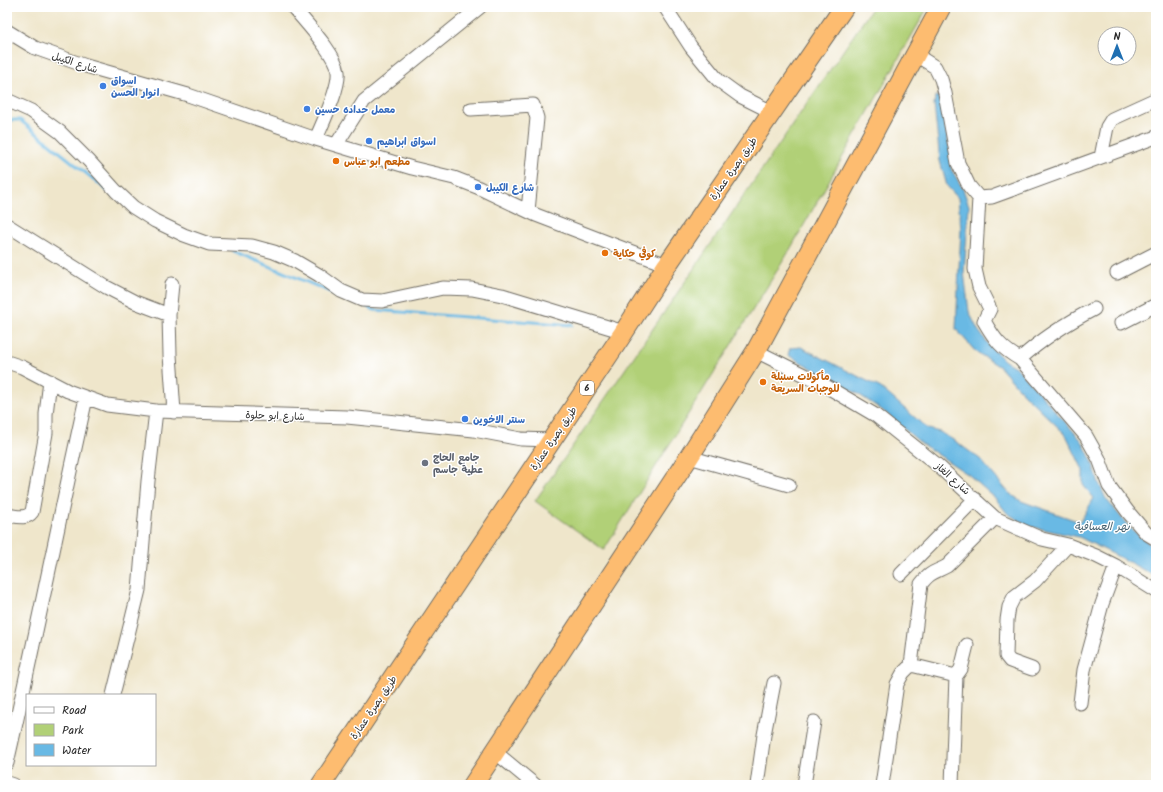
<svg xmlns="http://www.w3.org/2000/svg" width="1163" height="792" font-family="Kalam,'Playpen Sans Arabic',sans-serif">
<rect width="100%" height="100%" fill="#fff"/>
<filter id="ink" filterUnits="userSpaceOnUse"><feTurbulence type="fractalNoise" baseFrequency=".025" numOctaves="2"/><feDisplacementMap in="SourceGraphic" scale="8" xChannelSelector="R" yChannelSelector="G"/><feConvolveMatrix kernelMatrix="1 2 1 2 8 2 1 2 1" color-interpolation-filters="sRGB"/></filter>
<filter id="wash" filterUnits="userSpaceOnUse"><feTurbulence type="fractalNoise" baseFrequency=".012" numOctaves="4" result="noise"/><feDisplacementMap in="SourceGraphic" scale="16" xChannelSelector="R" yChannelSelector="G"/><feGaussianBlur stdDeviation="0.9" result="paint"/><feColorMatrix in="noise" values="0 0 0 0 0 0 0 0 0 0 0 0 0 0 0 0 0 1.4 0 .05"/><feComposite in="paint" operator="in"/></filter>
<g filter="url(#wash)">
<rect width="100%" height="100%" fill="#efe6cb"/>
<path fill="#b1d077" stroke="#6e7e51" d="M873 7H928L788 253 604 550 535 501Z"/>
<path fill="#69b9e4" stroke="#4a7288" d="M935 96 939 97 951 156V169L963 189 969 206 964 272 969 312 978 330 989 345 1005 361 1017 368 1082 441 1092 461 1098 481 1106 499 1130 528 1156 549V577L1129 562 1079 537 1028 526 1007 513 995 498 969 475 922 444 882 410 858 394 788 355 790 348 801 347 881 388 928 429 940 432 955 441 980 459 1009 493 1021 501 1080 522 1094 498 1083 485V470L1066 435 1020 390 1000 367 975 351 956 329 961 229 958 198 947 186 940 161 934 105Z"/>
<g fill="none" stroke-linecap="round" stroke-linejoin="round">
<path stroke="#69b9e4" stroke-width="3" d="M7 120H20L108 191
M233 251 333 293
M364 305 374 310 572 325"/>
</g>
</g>
<g filter="url(#ink)">
<g fill="none" stroke-linecap="round" stroke-linejoin="round">
<defs>
<path id="minor" d="M293 7C305 22 336 54 338 72 340 88 322 124 316 139
M665 7 691 47 718 80 740 96 772 112
M7 31 35 48 86 66 188 95 316 139 412 168 454 178 477 187 536 215 627 250 667 265
M916 55 935 67 941 79 945 93 958 163 969 186 979 198 975 269 979 287 990 309 984 321C995 340 1001 348 1020 359L1086 436 1099 459 1109 486 1128 512 1146 533 1156 539
M7 100 31 111 60 132 89 161 116 191 133 207 155 221 184 235 209 244 252 246 274 252 295 261 319 275 341 291 362 300 382 301 443 288 472 289 502 295 624 332
M471 109 533 105 537 118 528 211
M336 145 364 101 480 7
M1101 157 1107 127 1112 119 1156 99
M979 198 992 197 1156 137
M7 225 106 287 135 302 169 315
M1117 273 1156 253
M172 284 169 315 170 355 174 412
M1121 323 1156 305
M756 351 824 385 875 415 935 463 995 518 1042 539 1068 545 1096 556 1116 566 1156 591
M1020 359C1042 339 1067 323 1094 309
M7 362 22 367 68 391 107 405 156 411 347 417 474 430 521 439 551 440
M689 457 789 485
M7 515C16 516 26 520 32 512L46 433V414L50 381
M901 574 975 499
M911 665 956 676
M1032 669 1010 661 1006 656 1007 620 1009 607 1014 597 1035 581 1068 545
M113 695 139 590 148 481 156 411
M1080 703 1084 670 1102 604 1116 566
M494 751 535 785
M7 763C35 641 59 519 86 398
M7 783 13 785
M757 785 764 735 774 683
M804 785 814 722
M882 785 897 684 903 673 911 665 921 584C931 571 934 573 947 566L995 518
M952 785 956 676 961 669 967 645"/>
<path id="highway" d="M321 785 624 332 667 265 844 7
M473 785 689 457 756 351 941 7"/>
</defs>
<use href="#minor" stroke="#706c63" stroke-width="15"/>
<use href="#highway" stroke="#706c63" stroke-width="21"/>
<use href="#minor" stroke="#fff" stroke-width="13"/>
<use href="#highway" stroke="#fdbc70" stroke-width="19"/>
</g>
</g>
<g fill="#3f7fe0" stroke="#fff" stroke-width="1.5">
<circle cx="103" cy="86" r="4"/>
<circle cx="307" cy="109" r="4"/>
<circle cx="369" cy="141" r="4"/>
<circle cx="478" cy="187" r="4"/>
<circle cx="465" cy="419" r="4"/>
</g>
<g fill="#e8710a" stroke="#fff" stroke-width="1.5">
<circle cx="336" cy="161" r="4"/>
<circle cx="605" cy="253" r="4"/>
<circle cx="763" cy="382" r="4"/>
</g>
<circle fill="#6b7280" stroke="#fff" stroke-width="1.5" cx="425" cy="463" r="4"/>
<g text-anchor="middle" stroke-width="3" stroke-linejoin="round" paint-order="stroke">
<rect fill="#fff" stroke="#6b6b6b" stroke-width="1" x="580" y="381" width="14" height="14" rx="3"/>
<g font-size="9" font-weight="bold" fill="#2b2b2b">
<text x="587" y="391">6</text>
</g>
<g font-size="10" fill="#2b2b2b" stroke="#fff">
<text transform="translate(75 62) rotate(18)" y="4">شارع الكيبل</text>
<text transform="translate(733 168) rotate(-55)" y="4">طريق بصرة عمارة</text>
<text transform="translate(275 415) rotate(2)" y="4">شارع ابو حلوة</text>
<text transform="translate(553 438) rotate(-56)" y="4">طريق بصرة عمارة</text>
<text transform="translate(953 478) rotate(42)" y="4">شارع الغاز</text>
<text transform="translate(373 707) rotate(-56)" y="4">طريق بصرة عمارة</text>
</g>
<g font-size="10" font-weight="bold" fill="#366cbe" stroke="#fff" text-anchor="start">
<text x="111" y="84">اسواق<tspan x="111" dy="12">انوار الحسن</tspan></text>
<text x="315" y="113">معمل حداده حسين</text>
<text x="377" y="145">اسواق ابراهيم</text>
<text x="486" y="191">شارع الكيبل</text>
<text x="473" y="423">سنتر الاخوين</text>
</g>
<g font-size="10" font-weight="bold" fill="#c56008" stroke="#fff" text-anchor="start">
<text x="344" y="165">مطعم ابو عباس</text>
<text x="613" y="257">كوفي حكاية</text>
<text x="771" y="380">مأكولات سنبلة<tspan x="771" dy="12">للوجبات السريعة</tspan></text>
</g>
<g font-size="10" font-weight="bold" fill="#5b616d" stroke="#fff" text-anchor="start">
<text x="433" y="461">جامع الحاج<tspan x="433" dy="12">عطية جاسم</tspan></text>
</g>
<g font-size="11" font-style="italic" fill="#415d6c" stroke="#fff">
<text x="1102" y="530">نهر العسافية</text>
</g>
</g>
<rect width="1163" height="792" fill="none" stroke="#fff" stroke-width="24"/>
<rect x="26" y="694" width="130" height="72" fill="#ffffff" stroke="#aaaaaa"/>
<rect x="34" y="707" width="20" height="6" fill="#ffffff" stroke="#aaaaaa"/>
<text x="62" y="714" font-size="12" fill="#2b2b2b">Road</text>
<rect x="34" y="724" width="20" height="12" fill="#b1d077" stroke="#aaaaaa"/>
<text x="62" y="734" font-size="12" fill="#2b2b2b">Park</text>
<rect x="34" y="744" width="20" height="12" fill="#69b9e4" stroke="#aaaaaa"/>
<text x="62" y="754" font-size="12" fill="#2b2b2b">Water</text>
<g transform="translate(1117 46)"><circle r="19" fill="#ffffff" stroke="#aaaaaa"/>
<path d="M0-3L7 15L0 10L-7 15Z" fill="#1f6fb2"/>
<text y="-6" font-size="11" font-weight="bold" text-anchor="middle" fill="#2b2b2b">N</text>
</g>
</svg>
